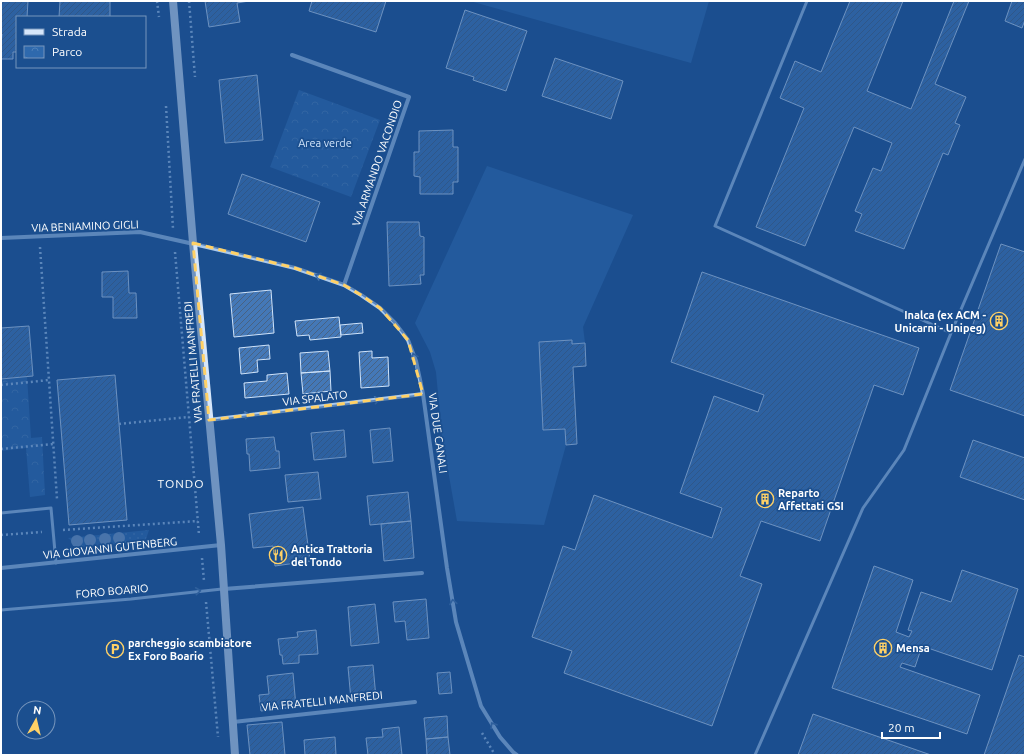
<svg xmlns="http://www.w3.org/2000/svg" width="1026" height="756" font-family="Ubuntu,sans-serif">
<defs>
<pattern id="grass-dots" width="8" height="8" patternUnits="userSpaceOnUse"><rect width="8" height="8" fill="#2e69ad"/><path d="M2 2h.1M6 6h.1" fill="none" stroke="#4d80b9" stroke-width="1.8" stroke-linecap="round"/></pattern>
<pattern id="park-crowns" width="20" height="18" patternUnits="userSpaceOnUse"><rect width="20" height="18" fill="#2e69ad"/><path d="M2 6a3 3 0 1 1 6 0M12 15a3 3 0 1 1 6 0" fill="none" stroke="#4d80b9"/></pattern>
<pattern id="building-hatch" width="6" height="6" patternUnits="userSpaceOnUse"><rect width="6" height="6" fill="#4478b7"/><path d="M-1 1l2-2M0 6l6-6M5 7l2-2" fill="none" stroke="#486282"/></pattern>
</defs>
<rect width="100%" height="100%" fill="#1b4f8f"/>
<path fill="url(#grass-dots)" d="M149 530 146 539 139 542 84 547 75 544 68 538Z"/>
<path fill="url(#park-crowns)" d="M299 90 380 120 351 197 270 167Z
M27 377 31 438 42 437 45 495 30 497 26 448 1 451V379Z"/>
<path fill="#2e69ad" d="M470 1H709L691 63Z
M487 166 633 215 583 327 585 343 572 344 571 340 539 342 543 430 565 429 566 445 544 525 457 521 442 436 436 372 430 352 415 323Z"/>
<path fill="url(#building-hatch)" stroke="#cfe3fa" d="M1 1H28L27 17H17V52H13V59H1V43L2 34H1Z
M60 1H110V17H59Z
M205 1H249L237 3 240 22 209 27Z
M312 1H386L376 32 309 11Z
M850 1H903L867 91 911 109 954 1H969L935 84 966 97 955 123 960 125 948 155 943 153 904 249 855 231 862 214 855 211 873 168 881 171 892 143 854 127 805 246 756 227 804 108 780 98 795 61 821 72Z
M1012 1H1025V20L1022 28 1005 21Z
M465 10 527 31 506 91 473 80 474 77 446 68Z
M555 58 623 81 611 119 542 96Z
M257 75 263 140 225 143 219 80Z
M453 130V147H458V182H453V194H420V177L414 176V152H419V131Z
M242 174 320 202 306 242 228 214Z
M387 222H419L420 236 424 237V275H420L421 284 389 286Z
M1001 244 1025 252V416L950 390Z
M128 271 129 293H136L137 318H113V297H102V272Z
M702 272 919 348 903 395 874 385 820 541 761 521 740 576 762 584 712 726 564 673 572 651 532 637 563 546 575 550 594 495 712 538 722 508 680 493 714 396 758 412 764 395 671 362Z
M271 290 274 333 234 337 230 294Z
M339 317 341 337 310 340 309 335 297 336 295 321Z
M362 323 363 333 341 335 340 325Z
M29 326 33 376 1 379V328Z
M572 340V344L585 343 586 366 573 367 577 444 566 445 565 429 543 430 539 342Z
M269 345 270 359 257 360 258 372 241 374 239 348Z
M328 351 330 371 301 373 300 353Z
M372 351V358L388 357 389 386 361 388 359 352Z
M330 371 331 391 303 394 301 373Z
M287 373 289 394 245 398 244 383 267 381V375Z
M115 375 127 520 69 525 57 380Z
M390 428 393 461 373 463 370 430Z
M344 430 346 457 314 460 311 433Z
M274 437 276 451H279L280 468 250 471 249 454H247L246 439Z
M973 440 1025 458V500L960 477Z
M318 472 321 499 288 502 285 475Z
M408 492 411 521 370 525 367 496Z
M303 507 310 561 275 566 273 546 253 548 249 514Z
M411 521 414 558 384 561 381 524Z
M874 566 913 580 896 632 909 637 912 631 908 630 921 592 951 602 962 570 1018 589 992 670 922 646 915 667 902 663 900 667 980 695 967 734 832 688Z
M426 599 429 638 407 640 405 621 395 622 393 602Z
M375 604 379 643 351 646 348 607Z
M316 630 318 654 299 655V663L283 664 282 655H280L278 639 298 637 297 632Z
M1019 655 1025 657V755H984Z
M373 665 376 698 351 700 348 667Z
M450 672 452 693 439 694 437 673Z
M293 673 296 707 261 711 259 695 269 694 267 676Z
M813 714 931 755H798Z
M447 716 448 737 426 739 424 718Z
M282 722 285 755H250L247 725Z
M399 727 402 755H368L366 738 383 737 382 729Z
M335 737 336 755H305L304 740Z
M448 737 450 755H427L426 739Z"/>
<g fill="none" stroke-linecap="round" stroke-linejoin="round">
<path stroke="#a9c9ee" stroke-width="2.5" stroke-dasharray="2 3" stroke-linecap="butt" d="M157 1 159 17
M189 1 195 77
M166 106 173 229
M40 247 57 499
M175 252 199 535
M1 385 49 380
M119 424 189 417
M1 449 53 444
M63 530 198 521
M1 535 42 532
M202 558 204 581
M206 602 218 737
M482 733 495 755"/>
<path stroke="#a9c9ee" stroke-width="3" d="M807 1 715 226 951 333
M1 513 51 508 56 563
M1 610 131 599 222 589
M755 755 863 508 904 450 951 333 1025 159"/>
<path stroke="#a9c9ee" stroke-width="4" d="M292 55 409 97 344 285
M1 238 140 232 207 247 295 268 344 285 361 295 380 308 395 323 408 340 416 361 423 394 447 568 456 622 481 706 500 737 513 752 517 755
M209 420 423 394
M1 568 221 545
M224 589 422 573
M233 722 415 702"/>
<path stroke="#d6e6fa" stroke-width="8" d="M173 1 193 243 221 545 235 755"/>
</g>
<g fill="#7ea0ca">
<circle cx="119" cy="538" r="6"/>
<circle cx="105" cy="539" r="6"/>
<circle cx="90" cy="540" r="6"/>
<circle cx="77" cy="541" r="6"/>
</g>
<defs><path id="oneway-chevron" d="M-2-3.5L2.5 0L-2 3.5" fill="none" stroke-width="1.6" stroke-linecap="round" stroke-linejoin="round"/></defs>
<g stroke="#4674ac">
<use href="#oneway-chevron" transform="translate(318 276) rotate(-161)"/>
<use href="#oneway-chevron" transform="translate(414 356) rotate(-110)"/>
<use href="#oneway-chevron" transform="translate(377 400) rotate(-7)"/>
<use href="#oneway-chevron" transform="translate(247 415) rotate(-7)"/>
<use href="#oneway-chevron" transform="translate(198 591) rotate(-6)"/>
<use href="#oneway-chevron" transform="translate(453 602) rotate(-99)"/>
<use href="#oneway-chevron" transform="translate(493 725) rotate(-122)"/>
</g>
<path d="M0 0H1026V756H0ZM193 243 295 268 344 285 361 295 380 308 408 340 423 394 209 420Z" fill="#1b4f8f" fill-opacity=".55" fill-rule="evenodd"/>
<path fill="none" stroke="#ffd166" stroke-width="3" stroke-dasharray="8 5" stroke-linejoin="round" d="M193 243 295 268 344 285 361 295 380 308 408 340 423 394 209 420Z"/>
<defs>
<symbol id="building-ring" viewBox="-11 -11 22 22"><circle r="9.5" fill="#1b4f8f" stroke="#ffd166" stroke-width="1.5"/><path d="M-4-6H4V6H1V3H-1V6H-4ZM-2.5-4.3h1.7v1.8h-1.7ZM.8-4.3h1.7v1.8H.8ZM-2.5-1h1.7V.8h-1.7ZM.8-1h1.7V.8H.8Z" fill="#ffd166"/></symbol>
<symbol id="restaurant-ring" viewBox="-11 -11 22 22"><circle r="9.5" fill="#1b4f8f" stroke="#ffd166" stroke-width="1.5"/><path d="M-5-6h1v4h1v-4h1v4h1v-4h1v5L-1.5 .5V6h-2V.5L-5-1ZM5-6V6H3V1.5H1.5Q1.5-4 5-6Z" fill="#ffd166"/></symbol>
<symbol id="parking-ring" viewBox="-11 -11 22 22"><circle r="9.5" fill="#1b4f8f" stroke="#ffd166" stroke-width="1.5"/><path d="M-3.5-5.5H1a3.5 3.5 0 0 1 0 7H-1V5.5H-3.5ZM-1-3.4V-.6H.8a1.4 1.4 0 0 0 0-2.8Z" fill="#ffd166"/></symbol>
</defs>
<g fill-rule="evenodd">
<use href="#building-ring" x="989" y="311" width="20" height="20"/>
<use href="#building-ring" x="755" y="489" width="20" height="20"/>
<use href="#restaurant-ring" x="268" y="545" width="20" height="20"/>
<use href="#building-ring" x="873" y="638" width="20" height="20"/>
<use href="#parking-ring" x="105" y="639" width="20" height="20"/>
</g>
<g text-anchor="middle" stroke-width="3.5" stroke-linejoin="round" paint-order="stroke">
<g font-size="11" fill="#cfe3fa" stroke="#1b4f8f">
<text x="325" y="147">Area verde</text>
</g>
<g font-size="11" fill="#fff" stroke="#1b4f8f">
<text transform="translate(377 163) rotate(-71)" y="4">VIA ARMANDO VACONDIO</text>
<text transform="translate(85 226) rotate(-2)" y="4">VIA BENIAMINO GIGLI</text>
<text transform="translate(193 362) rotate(-95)" y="4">VIA FRATELLI MANFREDI</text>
<text transform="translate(315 398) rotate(-7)" y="4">VIA SPALATO</text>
<text transform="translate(438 433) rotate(82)" y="4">VIA DUE CANALI</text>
<text transform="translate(110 548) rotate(-6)" y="4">VIA GIOVANNI GUTENBERG</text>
<text transform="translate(112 591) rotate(-5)" y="4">FORO BOARIO</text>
<text transform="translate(322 701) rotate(-6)" y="4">VIA FRATELLI MANFREDI</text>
</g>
<g font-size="11" font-weight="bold" fill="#fff" stroke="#1b4f8f" text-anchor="start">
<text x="986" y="319" text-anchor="end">Inalca (ex ACM -<tspan x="986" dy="13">Unicarni - Unipeg)</tspan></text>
<text x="778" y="497">Reparto<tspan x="778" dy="13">Affettati GSI</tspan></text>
<text x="291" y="553">Antica Trattoria<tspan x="291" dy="13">del Tondo</tspan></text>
<text x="128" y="647">parcheggio scambiatore<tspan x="128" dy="13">Ex Foro Boario</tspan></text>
<text x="896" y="652">Mensa</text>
</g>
<g font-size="12" letter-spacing="1" fill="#fff" stroke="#1b4f8f">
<text x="181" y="488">TONDO</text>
</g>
</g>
<rect width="1026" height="756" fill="none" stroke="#ffffff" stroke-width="4"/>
<rect x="16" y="16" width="130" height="52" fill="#1b4f8f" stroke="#7695bc"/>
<rect x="24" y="29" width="20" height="6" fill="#d6e6fa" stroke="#7695bc"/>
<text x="52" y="36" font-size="12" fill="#ffffff">Strada</text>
<rect x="24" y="46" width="20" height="12" fill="url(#park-crowns)" stroke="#7695bc"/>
<text x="52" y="56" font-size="12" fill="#ffffff">Parco</text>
<g transform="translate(36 720) rotate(8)"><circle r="19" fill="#1b4f8f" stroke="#7695bc"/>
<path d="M0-3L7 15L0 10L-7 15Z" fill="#ffd166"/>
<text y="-6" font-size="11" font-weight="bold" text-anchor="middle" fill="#ffffff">N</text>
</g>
<path d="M882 732v6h58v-6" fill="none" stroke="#ffffff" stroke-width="2"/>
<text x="888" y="732" font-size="12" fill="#ffffff" stroke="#1b4f8f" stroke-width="3" paint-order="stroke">20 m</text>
</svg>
